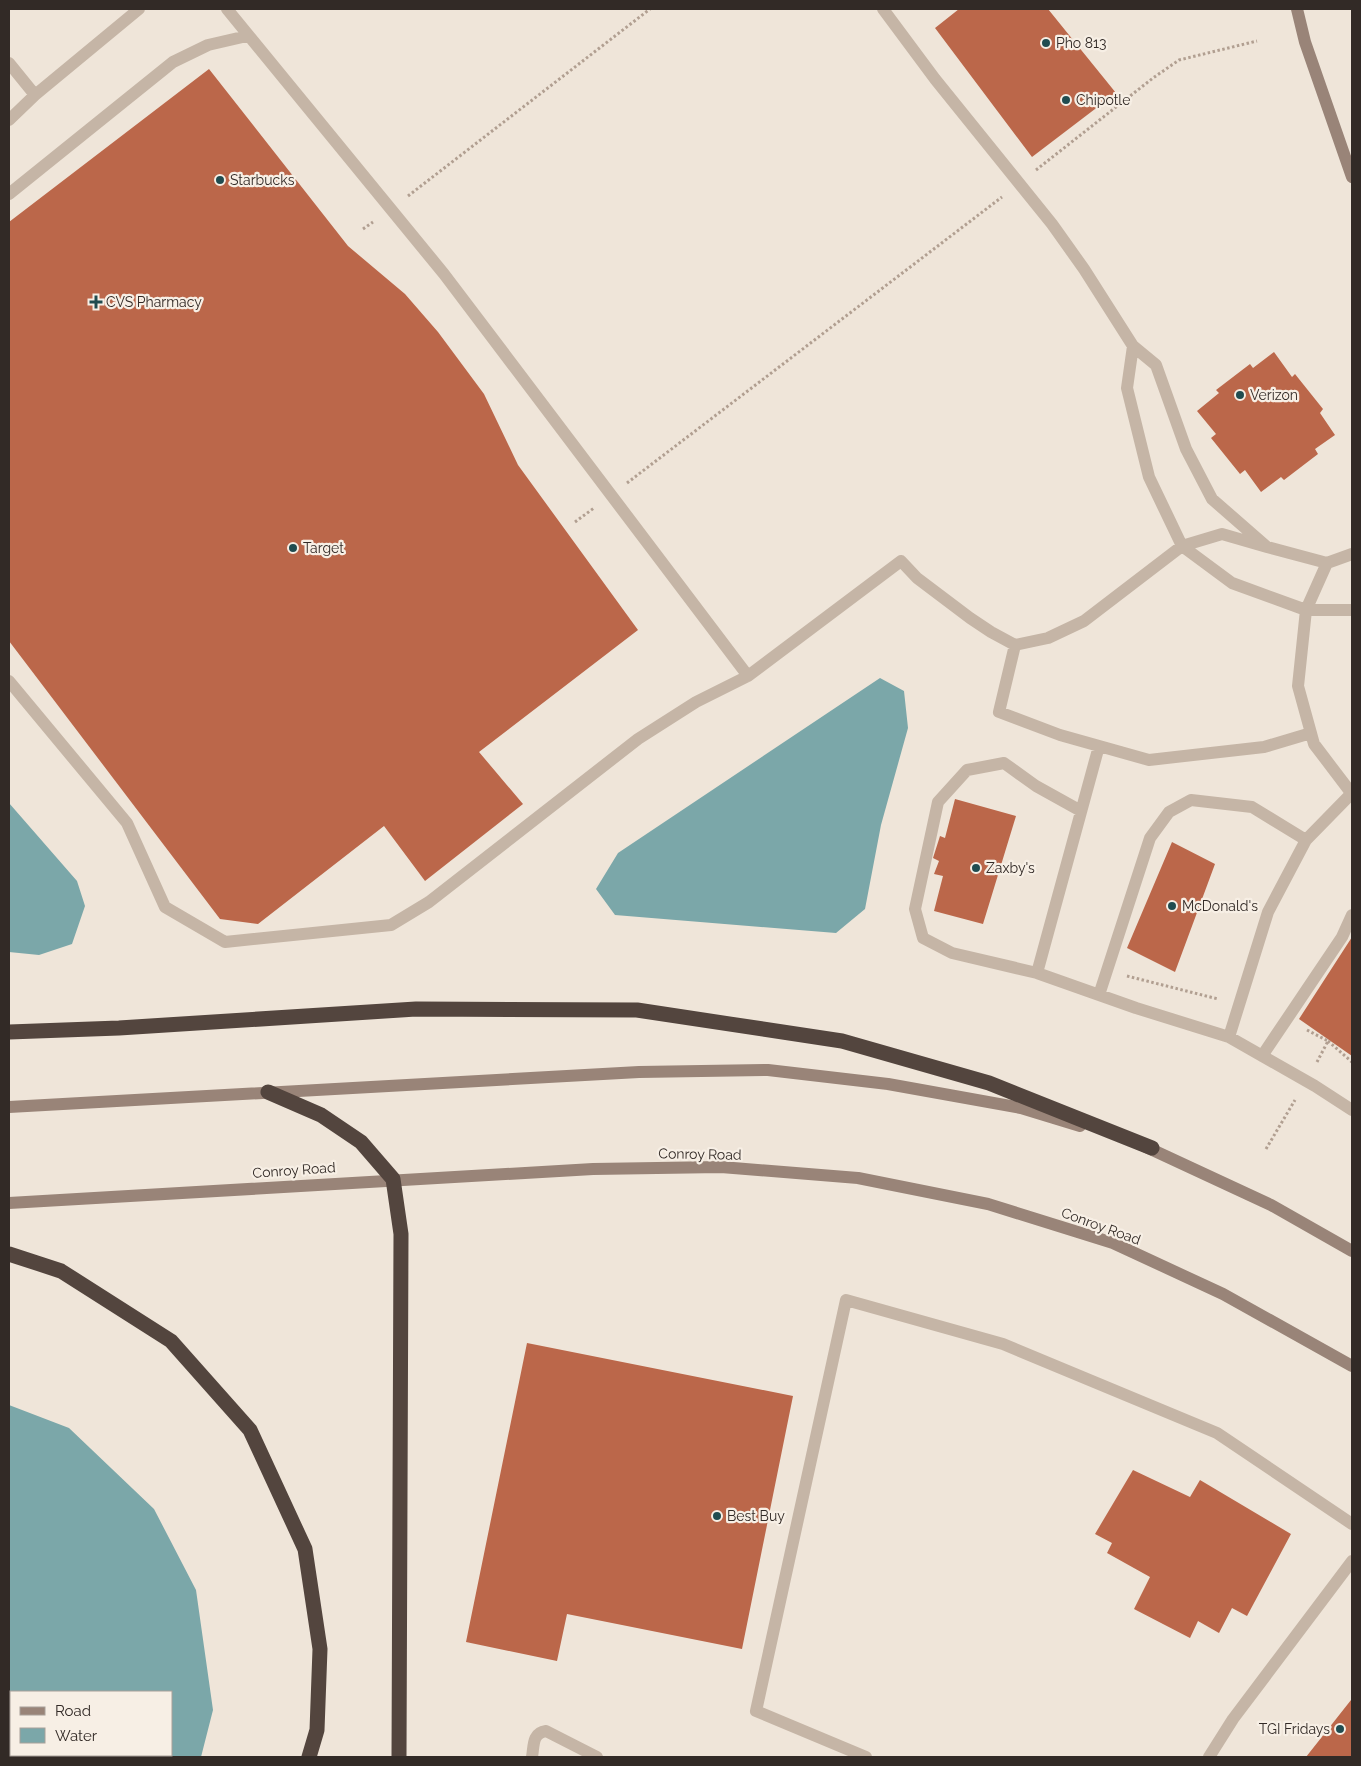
<svg xmlns="http://www.w3.org/2000/svg" width="1361" height="1766" font-family="Raleway,sans-serif">
<rect width="100%" height="100%" fill="#efe5d9"/>
<path fill="#7ba7a9" fill-rule="evenodd" d="M880 678 904 691 908 728 881 825 865 909 836 933 615 915 596 889 618 853Z
M9 803 77 881 85 906 72 944 39 955 9 952Z
M9 1405 69 1428 154 1509 196 1590 213 1710 201 1757H9ZM11 1692H171V1755H11Z"/>
<path fill="#bb674a" d="M959 9H1048L1116 93 1032 157 935 28Z
M209 69 348 246 405 294 438 332 484 394 518 465 638 630 479 752 523 804 425 881 384 826 258 924 220 919 9 641V222Z
M1274 352 1292 377 1295 374 1323 409 1320 413 1335 435 1315 449 1318 454 1284 480 1281 477 1261 492 1245 470 1240 474 1211 438 1216 434 1197 411 1219 393 1216 390 1250 364 1253 368Z
M955 799 1016 816 983 924 934 911 943 876 934 874 939 861 933 858 940 836 945 838Z
M1172 842 1215 864 1175 972 1127 948Z
M1352 937V1056L1299 1019Z
M527 1343 793 1396 742 1649 567 1614 557 1661 466 1642Z
M1133 1470 1190 1497 1200 1480 1291 1534 1247 1616 1232 1608 1219 1633 1198 1621 1190 1638 1134 1609 1150 1577 1107 1553 1112 1543 1095 1534Z
M1351 1700 1352 1757H1306Z"/>
<g fill="none" stroke-linecap="round" stroke-linejoin="round">
<path stroke="#b19f91" stroke-width="3" stroke-dasharray="2.5 2.5" stroke-linecap="butt" d="M1036 170 1153 78 1179 60 1257 41
M408 196 650 9
M363 229 373 222
M627 483 1002 197
M575 522 594 508
M1127 976 1218 999
M1307 1030 1328 1041 1317 1062
M1328 1041 1352 1062
M1266 1149 1295 1100"/>
<path stroke="#c5b5a6" stroke-width="12" d="M227 9 444 274 748 676
M883 9 935 79 1052 224 1084 269 1133 346 1156 365 1186 449 1212 499 1267 547 1327 563 1352 554
M9 63 35 95 139 9
M9 120 35 95
M9 194 173 62 208 45 247 36
M1133 346 1127 388 1149 477 1182 546 1232 583 1306 610H1352
M1327 563 1306 610 1298 686 1314 744 1352 794
M1015 645 999 712 1060 735 1149 760 1264 747 1311 733
M9 681 127 823 165 907 225 942 391 925 429 902 638 739 696 702 748 676 901 561 917 578 970 618 991 632 1015 645 1048 638 1084 621 1182 546 1222 534 1267 547
M1099 746 1037 973 1136 1008 1229 1037 1315 1086 1352 1110
M1037 973 952 953 923 938 915 909 938 802 967 770 1004 763 1036 786 1081 811
M1099 995 1150 838 1169 812 1191 800 1252 807 1306 840
M1229 1037 1268 912 1306 840 1351 794
M1262 1056 1342 937 1352 915
M532 1757C534 1746 532 1733 546 1731L597 1757
M866 1757 756 1711 846 1300 1003 1344 1217 1433 1352 1524
M1209 1757 1233 1719 1352 1561"/>
<path stroke="#998478" stroke-width="12" d="M1297 9 1305 42 1352 177
M9 1107 639 1072 768 1070 888 1084 1021 1108 1080 1126
M1144 1146 1271 1205 1352 1251
M9 1203 593 1169 721 1167 858 1178 988 1204 1113 1243 1223 1294 1352 1366"/>
<path stroke="#53453e" stroke-width="15" d="M9 1032 119 1028 416 1009 637 1010 842 1041 989 1083 1152 1148
M268 1092 321 1115 361 1142 393 1179 401 1234 399 1757
M9 1254 61 1271 171 1341 250 1430 305 1549 320 1649 317 1730 309 1757"/>
</g>
<g fill="#204c50" stroke="#f7efe5" stroke-width="2">
<circle cx="1046" cy="43" r="5"/>
<circle cx="1066" cy="100" r="5"/>
<circle cx="220" cy="180" r="5"/>
<path d="M93.5 294.5h5v5h5v5h-5v5h-5v-5h-5v-5h5z"/>
<circle cx="1240" cy="395" r="5"/>
<circle cx="293" cy="548" r="5"/>
<circle cx="976" cy="868" r="5"/>
<circle cx="1172" cy="906" r="5"/>
<circle cx="717" cy="1516" r="5"/>
<circle cx="1340" cy="1729" r="5"/>
</g>
<g text-anchor="middle" stroke-width="4.5" stroke-linejoin="round" paint-order="stroke">
<g font-size="14" fill="#322a26" stroke="#f7efe5" text-anchor="start">
<text x="1056" y="48">Pho 813</text>
<text x="1076" y="105">Chipotle</text>
<text x="230" y="185">Starbucks</text>
<text x="106" y="307">CVS Pharmacy</text>
<text x="1250" y="400">Verizon</text>
<text x="303" y="553">Target</text>
<text x="986" y="873">Zaxby's</text>
<text x="1182" y="911">McDonald's</text>
<text x="727" y="1521">Best Buy</text>
<text x="1330" y="1734" text-anchor="end">TGI Fridays</text>
</g>
<g font-size="14" fill="#322a26" stroke="#f7efe5">
<text transform="translate(700 1154) rotate(1)" y="5">Conroy Road</text>
<text transform="translate(294 1170) rotate(-4)" y="5">Conroy Road</text>
<text transform="translate(1101 1226) rotate(20)" y="5">Conroy Road</text>
</g>
</g>
<rect width="1361" height="1766" fill="none" stroke="#322a26" stroke-width="20"/>
<rect x="10" y="1691" width="162" height="65" fill="#f7efe5" stroke="#a8a099"/>
<rect x="20" y="1707" width="25" height="8" fill="#998478" stroke="#a8a099"/>
<text x="55" y="1716" font-size="15" fill="#322a26">Road</text>
<rect x="20" y="1728" width="25" height="15" fill="#7ba7a9" stroke="#a8a099"/>
<text x="55" y="1741" font-size="15" fill="#322a26">Water</text>
</svg>
